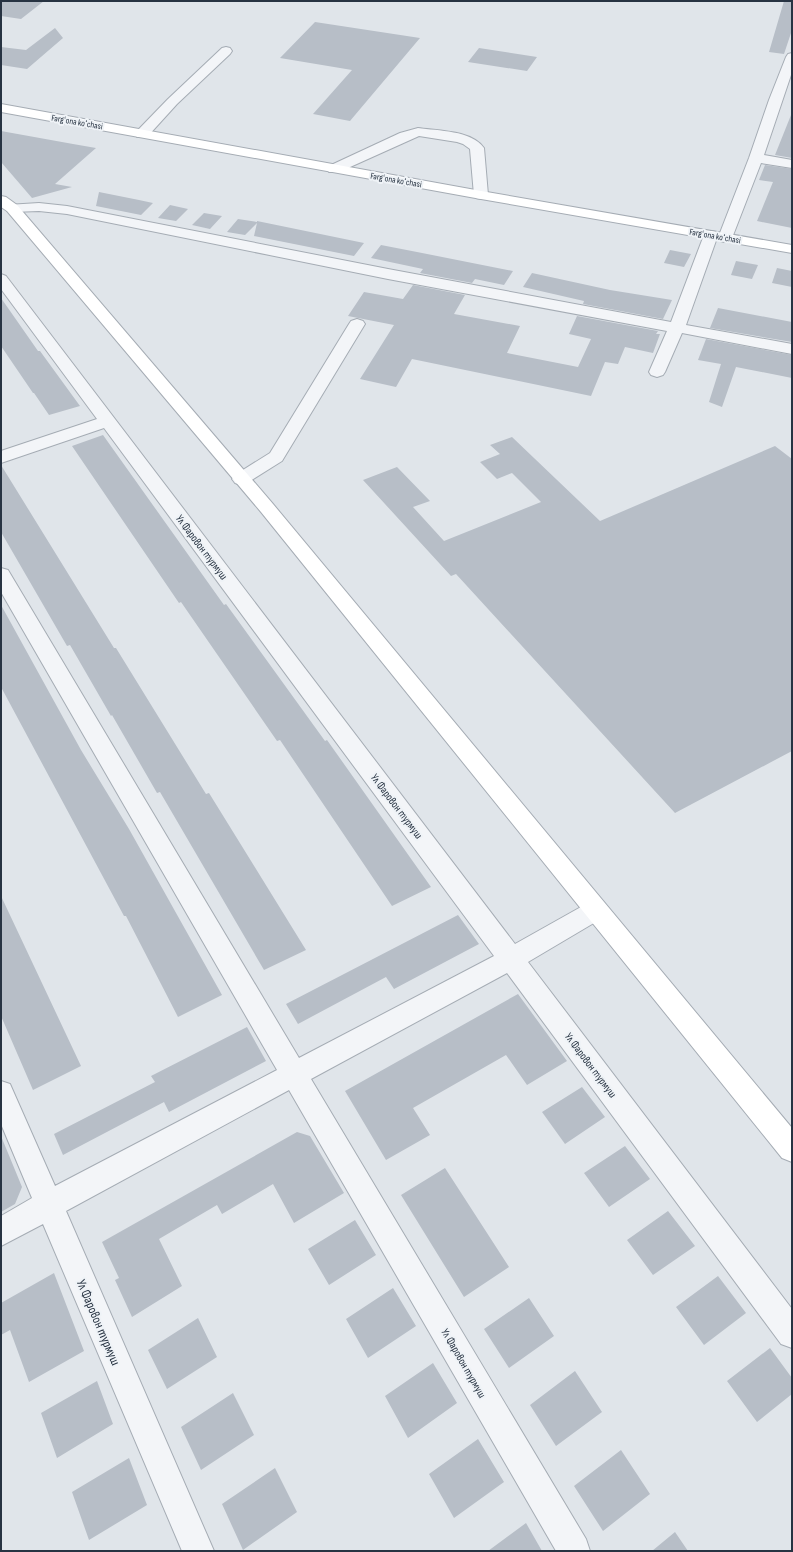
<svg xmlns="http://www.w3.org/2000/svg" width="793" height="1552" font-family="'Sofia Sans Condensed',sans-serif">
<rect width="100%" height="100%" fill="#e0e5ea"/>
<path fill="#b7bec7" d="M1 1H44L21 19 1 16Z
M784 1H792V30L784 54 769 52Z
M315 22 420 38 350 121 313 114 352 70 280 58Z
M55 28 63 38 27 69 1 65V47L26 50Z
M479 48 537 57 527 71 468 62Z
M791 115H792V158L775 155Z
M1 131 73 144 96 148 55 184 72 187 32 198 1 162Z
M765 165 792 169V228L757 221 773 182 759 180Z
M99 192 139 200 153 203 141 215 96 206Z
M170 205 188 209 176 221 158 218Z
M204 213 222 216 210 229 192 225Z
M238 219 257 222V221L364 243 354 256 254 236 257 223 245 235 227 232Z
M381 245 417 252 513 271 504 285 475 279 472 283 420 273 423 269 371 258Z
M670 250 691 254 684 267 664 263Z
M736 261 758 265 752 279 731 275Z
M777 268 792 271V287L772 283Z
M532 273 610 290 672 300 663 319 583 304 584 301 523 287Z
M413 285 465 295 454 314 520 326 507 353 578 367 591 339 569 334 577 316 658 331 656 334H660L653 353 625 347 618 364 605 362 591 396 412 359 396 387 360 379 394 325 348 316 364 292 403 299Z
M1 298 38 351H40L80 406 49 415 34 393H33L1 346Z
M718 308 792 322V342L710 328Z
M706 339 792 355V378L736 367 722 407 709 402 721 364 698 360Z
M103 435 224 605 226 604 325 741 327 740 431 887 392 906 280 740 277 741 181 602 179 603 72 446Z
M512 437 600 521 775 446 792 459V751L675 813 456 574 451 576 363 480 397 467 430 501 413 507 444 541 541 502 512 473 497 479 480 462 500 454 490 445Z
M1 465 114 648H116L206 794 209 793 306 950 264 970 160 792 157 793 112 715 111 716 70 645 67 646 1 532Z
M1 605 81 750 129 829 222 995 178 1017 126 916H124L1 687Z
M1 896 81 1066 33 1090 1 1016Z
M458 915 479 944 394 989 386 977 298 1024 286 1004Z
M518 994 567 1061 527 1085 506 1055 413 1108 430 1135 386 1160 345 1091Z
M247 1027 266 1061 169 1112 164 1102 63 1155 54 1134 155 1082 151 1076Z
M582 1087 605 1117 565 1144 542 1112Z
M297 1132 310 1136 344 1193 294 1223 273 1184 222 1214 217 1205 159 1239 182 1286 132 1317 115 1280 119 1278 102 1242Z
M1 1136 22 1187 15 1204 1 1212Z
M625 1146 650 1179 609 1207 584 1173Z
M445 1168 509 1267 464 1297 401 1195Z
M668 1211 695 1246 653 1275 627 1240Z
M355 1220 376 1255 329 1285 308 1249Z
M54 1273 84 1351 29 1382 10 1330 1 1335V1303Z
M718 1276 746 1313 704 1345 676 1307Z
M393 1288 416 1326 368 1358 346 1319Z
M529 1298 554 1336 509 1368 484 1329Z
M198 1318 217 1357 167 1389 148 1350Z
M770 1348 792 1378V1394L757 1422 727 1381Z
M433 1363 457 1403 408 1438 385 1396Z
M575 1371 602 1412 556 1446 530 1405Z
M97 1381 113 1424 57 1458 41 1413Z
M233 1393 254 1435 201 1470 181 1427Z
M478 1439 504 1482 454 1518 429 1474Z
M621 1450 650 1494 603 1531 574 1486Z
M129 1458 147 1505 89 1540 72 1492Z
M275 1468 297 1512 243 1550 222 1504Z
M526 1523 542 1551H488Z
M675 1532 688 1551H652Z"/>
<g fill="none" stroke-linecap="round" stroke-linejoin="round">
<defs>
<path id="street" d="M226 47 230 48 232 51 230 54 177 104 147 137H137L135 134 137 131 168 99 222 48Z
M792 53V72L764 155 792 160V168L761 163 732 238 730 241 725 242 720 241 718 238 749 158 769 100 786 57 788 54Z
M418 128C438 131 471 130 484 148L488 195 486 198 481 199 476 198 474 195 470 149 463 144 457 142 419 136 339 172H329L327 169 329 166 400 133Z
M39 203 67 206 388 269 671 322 704 235 706 232 711 231 716 232 718 235 686 325 792 344V354L682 333 665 372 663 375 657 377 651 375 649 372 667 331 388 279 67 214 39 211 12 212 7 211 5 208 7 205Z
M1 274 6 276 515 944 588 903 596 900 604 903 608 910 604 917 528 962 792 1309V1348L781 1344 507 973 311 1079 586 1539 590 1551H556L289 1090 66 1211 214 1551H182L43 1224 1 1246V1216L32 1198 1 1124V1081L10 1084 55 1186 277 1070 1 592V568L8 570 299 1058 494 956 104 428 1 463V451L97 419 1 289Z
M357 319 363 321 365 324 282 461 247 483 241 485 235 483 232 479 235 475 270 453 349 324 351 321Z"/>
<path id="secondary" d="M1 104 481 191 792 245V253L481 199 1 112Z
M1 196 6 197 17 205 273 504 792 1128V1162L782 1158 261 512 7 211 1 207Z"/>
</defs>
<use href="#street" stroke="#a5acb4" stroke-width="2"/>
<use href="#secondary" stroke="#a5acb4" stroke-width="2"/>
<use href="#street" fill="#f3f5f8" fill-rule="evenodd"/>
<use href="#secondary" fill="#fff" fill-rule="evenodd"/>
</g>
<g text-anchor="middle" stroke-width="4" stroke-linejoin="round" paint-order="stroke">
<g font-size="9" fill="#273342" stroke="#eff3f7">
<text transform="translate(77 122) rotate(10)" y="3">Fargʻona koʻchasi</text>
<text transform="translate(396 180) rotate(10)" y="3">Fargʻona koʻchasi</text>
<text transform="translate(715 236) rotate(10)" y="3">Fargʻona koʻchasi</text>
</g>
<g font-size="11" fill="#273342" stroke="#eff3f7">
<text transform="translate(202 547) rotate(53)" y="4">Ул Фаровон турмуш</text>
<text transform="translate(397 806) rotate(53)" y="4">Ул Фаровон турмуш</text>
<text transform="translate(591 1065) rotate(53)" y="4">Ул Фаровон турмуш</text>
<text transform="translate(464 1363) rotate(60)" y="4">Ул Фаровон турмуш</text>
</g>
<g font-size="13" fill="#273342" stroke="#eff3f7">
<text transform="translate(99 1322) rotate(67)" y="5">Ул Фаровон турмуш</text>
</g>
</g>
<rect width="793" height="1552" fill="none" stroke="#273342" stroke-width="4"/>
</svg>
